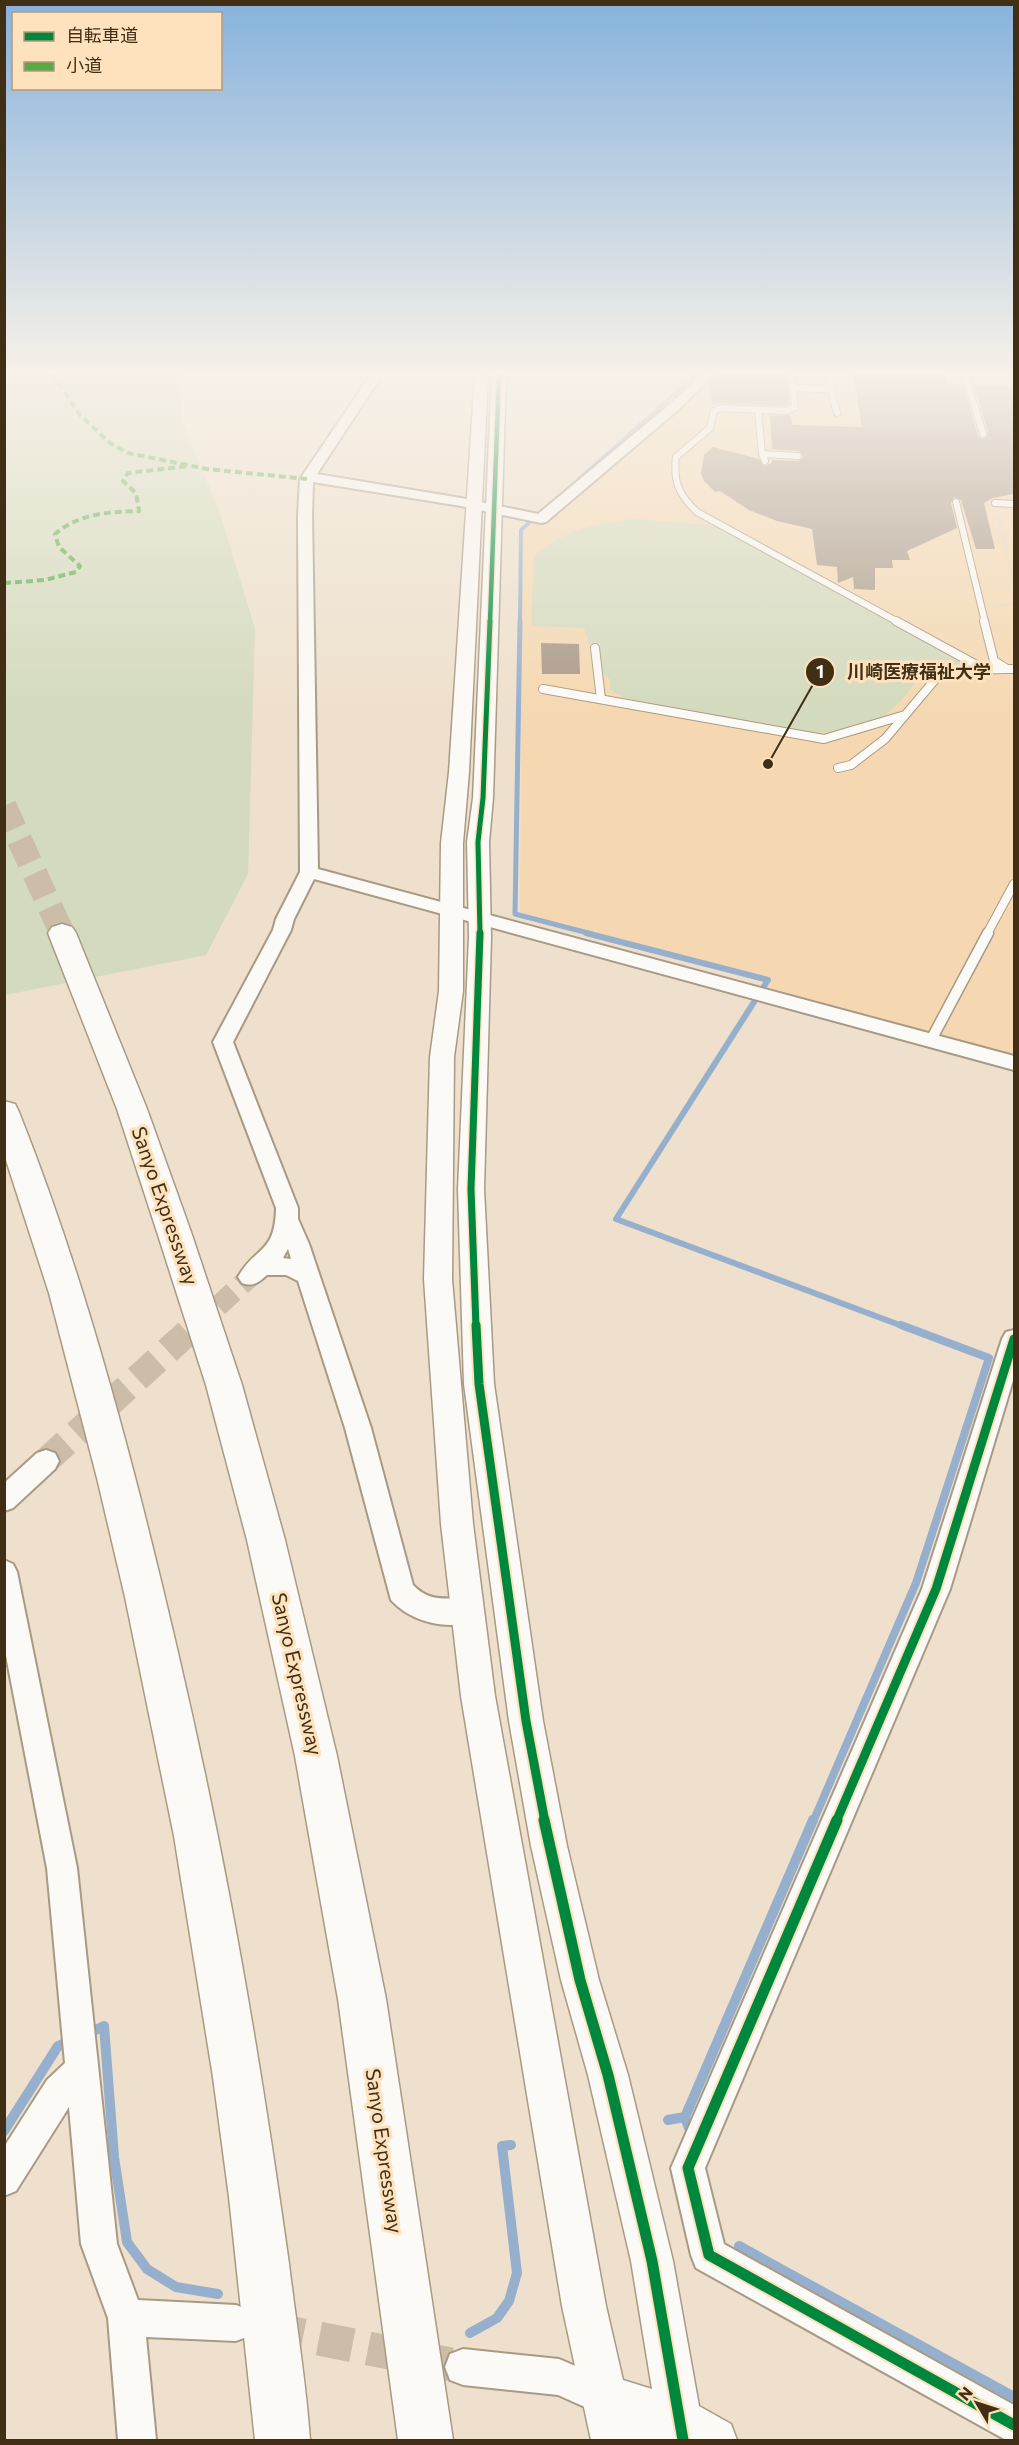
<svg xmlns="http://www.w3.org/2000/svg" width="1019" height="2445" font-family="Commissioner,'Noto Sans JP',sans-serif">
<rect width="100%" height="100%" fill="#eee0cc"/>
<path fill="#f5d8b1" d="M713 374H1014V1057L766 989 770 979 520 912 522 532Z"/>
<path fill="#d3dabd" d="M5 374H183L180 379 182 421 220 513 255 629 248 874 206 955 5 995Z
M637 519 719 526 963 662 961 665C917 658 914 696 884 716 861 732 828 733 802 733L634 703 610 690V680L600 670V643L589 644 584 628 531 626 534 556C564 530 598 522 637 519Z"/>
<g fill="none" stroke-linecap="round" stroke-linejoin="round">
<path stroke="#96afcd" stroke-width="4" d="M558 498 697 374
M520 622 521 530 538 515"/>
<path stroke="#96afcd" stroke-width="5" d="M520 621 515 914 592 934"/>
<path stroke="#96afcd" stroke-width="6" d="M586 933 768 980 616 1219 905 1327"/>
<path stroke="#96afcd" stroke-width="8" d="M813 1822 916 1583 989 1358 901 1325"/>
<path stroke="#96afcd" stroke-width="10" d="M93 2031 104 2026 114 2157 127 2242 147 2269 176 2287 218 2294
M668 2120 685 2117
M689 2128 685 2117 813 1820
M4 2131 58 2046 65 2043
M739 2246 1014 2397
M470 2333 497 2318 509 2301 517 2273 502 2146 511 2145"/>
</g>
<path fill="#a89888" d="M720 374H786L789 404 785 406 722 403 712 405 710 382 716 381 715 377H720Z
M853 374H944L947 384H963L978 436 982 439 987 437 988 432 974 385 1014 386V494L993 498 984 503 995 549H976L961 500 954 497 951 503 957 528 907 551 910 560H892L893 568H875V590L854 589 853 577 838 583 837 567 817 565 812 529 777 521 749 510 720 491 715 492 704 481 701 473 704 455 713 447 759 459 764 466 772 463V460L798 461 802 459 803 456 800 451 772 449 770 416 790 415 792 425 862 427Z
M541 643 579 644 580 674H542Z"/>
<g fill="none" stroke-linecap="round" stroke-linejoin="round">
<path stroke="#cbbda7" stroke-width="21" stroke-dasharray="21 10" stroke-linecap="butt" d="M195 1327 250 1277"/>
<path stroke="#cbbda7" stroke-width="27" stroke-dasharray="27 14" stroke-linecap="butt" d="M46 1461 196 1325"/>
<path stroke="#cbbda7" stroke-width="34" stroke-dasharray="34 16" stroke-linecap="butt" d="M270 2329 463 2367"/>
<path stroke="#cbbda7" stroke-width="25" stroke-dasharray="25 12" stroke-linecap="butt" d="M4 806 62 933"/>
<defs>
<path id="service-far2" d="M791 374 795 407 786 411 722 408 714 411 710 428 676 457C673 482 679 495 697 512L898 622
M965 374 983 434
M830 387 837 413
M793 388 825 389 832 387 829 374
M758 410 762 454 765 461
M762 454 798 456
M956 502 985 622
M995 503 1014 504"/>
<path id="service-far1" d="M896 621 982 668
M984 621 994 661 1007 669H1014
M595 648 601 699
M543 689 824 739 905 715
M838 768 851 765 885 739 939 675 954 670 1007 669
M987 934 1014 884"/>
<path id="service" d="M931 1040 988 933"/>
<path id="minor" d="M371 374H383L317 474 461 498 538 514 670 404 702 374H715L678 410 546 522 541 523 461 506 313 482 312 516 318 869 1014 1056V1070L314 879 294 919 291 930 233 1042 298 1208V1219L309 1244 371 1428 413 1585C434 1607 453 1593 478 1602L482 1611 478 1620C449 1631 412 1623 391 1600L345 1428 298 1281 286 1275H267C258 1283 253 1287 242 1283L238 1277C255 1246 275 1255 276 1208L213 1042 273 930 276 919 300 872 298 516 300 479ZM288 1249 291 1259 283 1258Z
M1014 1330V1377L950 1589 705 2168 724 2244 1014 2405V2440H1006L696 2268 691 2255 671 2168 922 1589 1002 1339 1006 1332Z
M46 1450 55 1453 59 1461 55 1469 13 1508 4 1511V1483L37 1453Z
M4 1560 13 1564 17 1572 77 1868 117 2244 138 2300 236 2305 249 2310 254 2323 249 2336 236 2341 146 2337 156 2440H118L108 2318 81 2244 69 2107 16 2191 4 2196V2147L47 2080 65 2063 47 1868 4 1645Z
M463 2349 559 2359 618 2384 624 2397 618 2410 605 2416 558 2395 463 2385 450 2380 445 2367 450 2354Z"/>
<path id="tertiary" d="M475 374 488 376 469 772 463 843V991L454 1057 452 1279 473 1524 495 1696 606 2306 623 2380 652 2389 631 2261 588 2075 561 1980 531 1846 509 1721 464 1384 458 1189 469 937 467 842 473 798 492 374H506L493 798 489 842 491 937 484 1189 494 1384 543 1721 567 1846 599 1980 628 2075 673 2261 699 2406 731 2424 737 2440H591L562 2306 461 1696 441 1524 424 1279 430 1057 439 991 441 843 449 772Z"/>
<path id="motorway" d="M62 924 72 927 76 933 147 1109 191 1232 242 1385 285 1540 337 1756 386 1999 453 2440H398L338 1999 295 1756 247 1540 206 1385 157 1232 117 1109 48 933 52 927Z
M4 1101 15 1104 19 1112C70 1240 108 1371 142 1504 175 1635 205 1766 230 1899 253 2020 272 2142 289 2264 296 2322 306 2382 310 2440H255L229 2197 213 2077 174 1836 125 1597 97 1478 49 1293 4 1154Z"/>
</defs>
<use href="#service-far2" stroke="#a89a84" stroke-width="8"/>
<use href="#service-far1" stroke="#a89a84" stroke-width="10"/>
<use href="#service" stroke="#a89a84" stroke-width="13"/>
<use href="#minor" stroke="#a89a84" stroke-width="4"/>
<use href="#tertiary" stroke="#a89a84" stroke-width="3"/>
<use href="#motorway" stroke="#a89a84" stroke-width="3"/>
<path stroke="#dbd6cf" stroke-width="2" stroke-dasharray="3 1.5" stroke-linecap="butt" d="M998 516 1014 582
M996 605 1014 604"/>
<use href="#service-far2" stroke="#fcfaf7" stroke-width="6"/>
<use href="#service-far1" stroke="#fcfaf7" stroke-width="8"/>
<use href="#service" stroke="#fcfaf7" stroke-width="10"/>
<use href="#minor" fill="#fcfaf7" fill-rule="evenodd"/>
<use href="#tertiary" fill="#fcfaf7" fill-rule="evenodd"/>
<use href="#motorway" fill="#fcfaf7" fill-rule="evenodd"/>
<path stroke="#56ab42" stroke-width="4" stroke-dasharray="7 4" stroke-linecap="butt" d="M52 374 80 415 110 443 128 453 207 469 307 479
M4 583 45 580 76 572 80 566 59 547 55 534C80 513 108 512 139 511L136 493 123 481 128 473 189 466"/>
<defs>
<path id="cycleway-far4" d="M490 622 499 374"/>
<path id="cycleway-far3" d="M480 934 478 842 483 798 490 621"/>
<path id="cycleway-far2" d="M476 1327 471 1189 480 933"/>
<path id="cycleway-far1" d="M476 1325 479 1384 526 1721 545 1822
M836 1822 936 1589 1014 1339"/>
<path id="cycleway" d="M544 1820 580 1980 608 2075 652 2261 683 2440
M837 1820 688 2168 709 2255 1014 2425"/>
</defs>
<use href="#cycleway-far4" stroke="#fde2bd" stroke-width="7"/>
<use href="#cycleway-far3" stroke="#fde2bd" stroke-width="8"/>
<use href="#cycleway-far2" stroke="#fde2bd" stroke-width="10"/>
<use href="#cycleway-far1" stroke="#fde2bd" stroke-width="13"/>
<use href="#cycleway" stroke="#fde2bd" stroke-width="15"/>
<use href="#cycleway-far4" stroke="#00873e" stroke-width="4.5"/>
<use href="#cycleway-far3" stroke="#00873e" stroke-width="5"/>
<use href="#cycleway-far2" stroke="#00873e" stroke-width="7"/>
<use href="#cycleway-far1" stroke="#00873e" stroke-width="9"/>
<use href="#cycleway" stroke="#00873e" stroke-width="11"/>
</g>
<linearGradient id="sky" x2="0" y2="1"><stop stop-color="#87b2dd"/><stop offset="0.52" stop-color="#f7f1e8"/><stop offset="1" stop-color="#f7f1e8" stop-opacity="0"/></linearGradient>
<rect width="1019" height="716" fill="url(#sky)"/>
<g text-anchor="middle" stroke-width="6" stroke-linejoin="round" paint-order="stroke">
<g font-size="20" fill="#412f15" stroke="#fde2bd">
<text transform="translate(165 1206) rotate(71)" y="7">Sanyo Expressway</text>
<text transform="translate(297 1674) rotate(77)" y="7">Sanyo Expressway</text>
<text transform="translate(384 2151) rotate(82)" y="7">Sanyo Expressway</text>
</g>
</g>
<path fill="none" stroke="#412f15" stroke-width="2" d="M768 764L820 672"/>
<g fill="#412f15" stroke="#fde2bd" stroke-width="2">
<circle cx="768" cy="764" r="6"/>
<circle cx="820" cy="672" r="15"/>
</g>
<g font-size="18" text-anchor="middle" font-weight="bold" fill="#fff">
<text x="820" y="678">1</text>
</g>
<g font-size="18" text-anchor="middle" font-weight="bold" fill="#412f15" stroke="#fde2bd" stroke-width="6" stroke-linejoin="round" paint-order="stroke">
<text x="919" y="678">川崎医療福祉大学</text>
</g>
<rect width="1019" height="2445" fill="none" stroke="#412f15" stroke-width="12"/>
<rect x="12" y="12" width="210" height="78" fill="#fde2bd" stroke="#b29a7a" stroke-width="1.5"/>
<rect x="24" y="32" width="30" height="9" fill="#00873e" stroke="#b29a7a" stroke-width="1.5"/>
<text x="66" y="42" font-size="18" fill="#412f15">自転車道</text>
<rect x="24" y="62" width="30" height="9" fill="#56ab42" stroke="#b29a7a" stroke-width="1.5"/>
<text x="66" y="72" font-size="18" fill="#412f15">小道</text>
<g transform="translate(977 2403) rotate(309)" stroke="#fde2bd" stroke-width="4.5" paint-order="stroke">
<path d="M0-4.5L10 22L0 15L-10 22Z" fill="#412f15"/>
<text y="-9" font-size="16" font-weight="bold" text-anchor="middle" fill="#412f15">N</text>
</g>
</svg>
